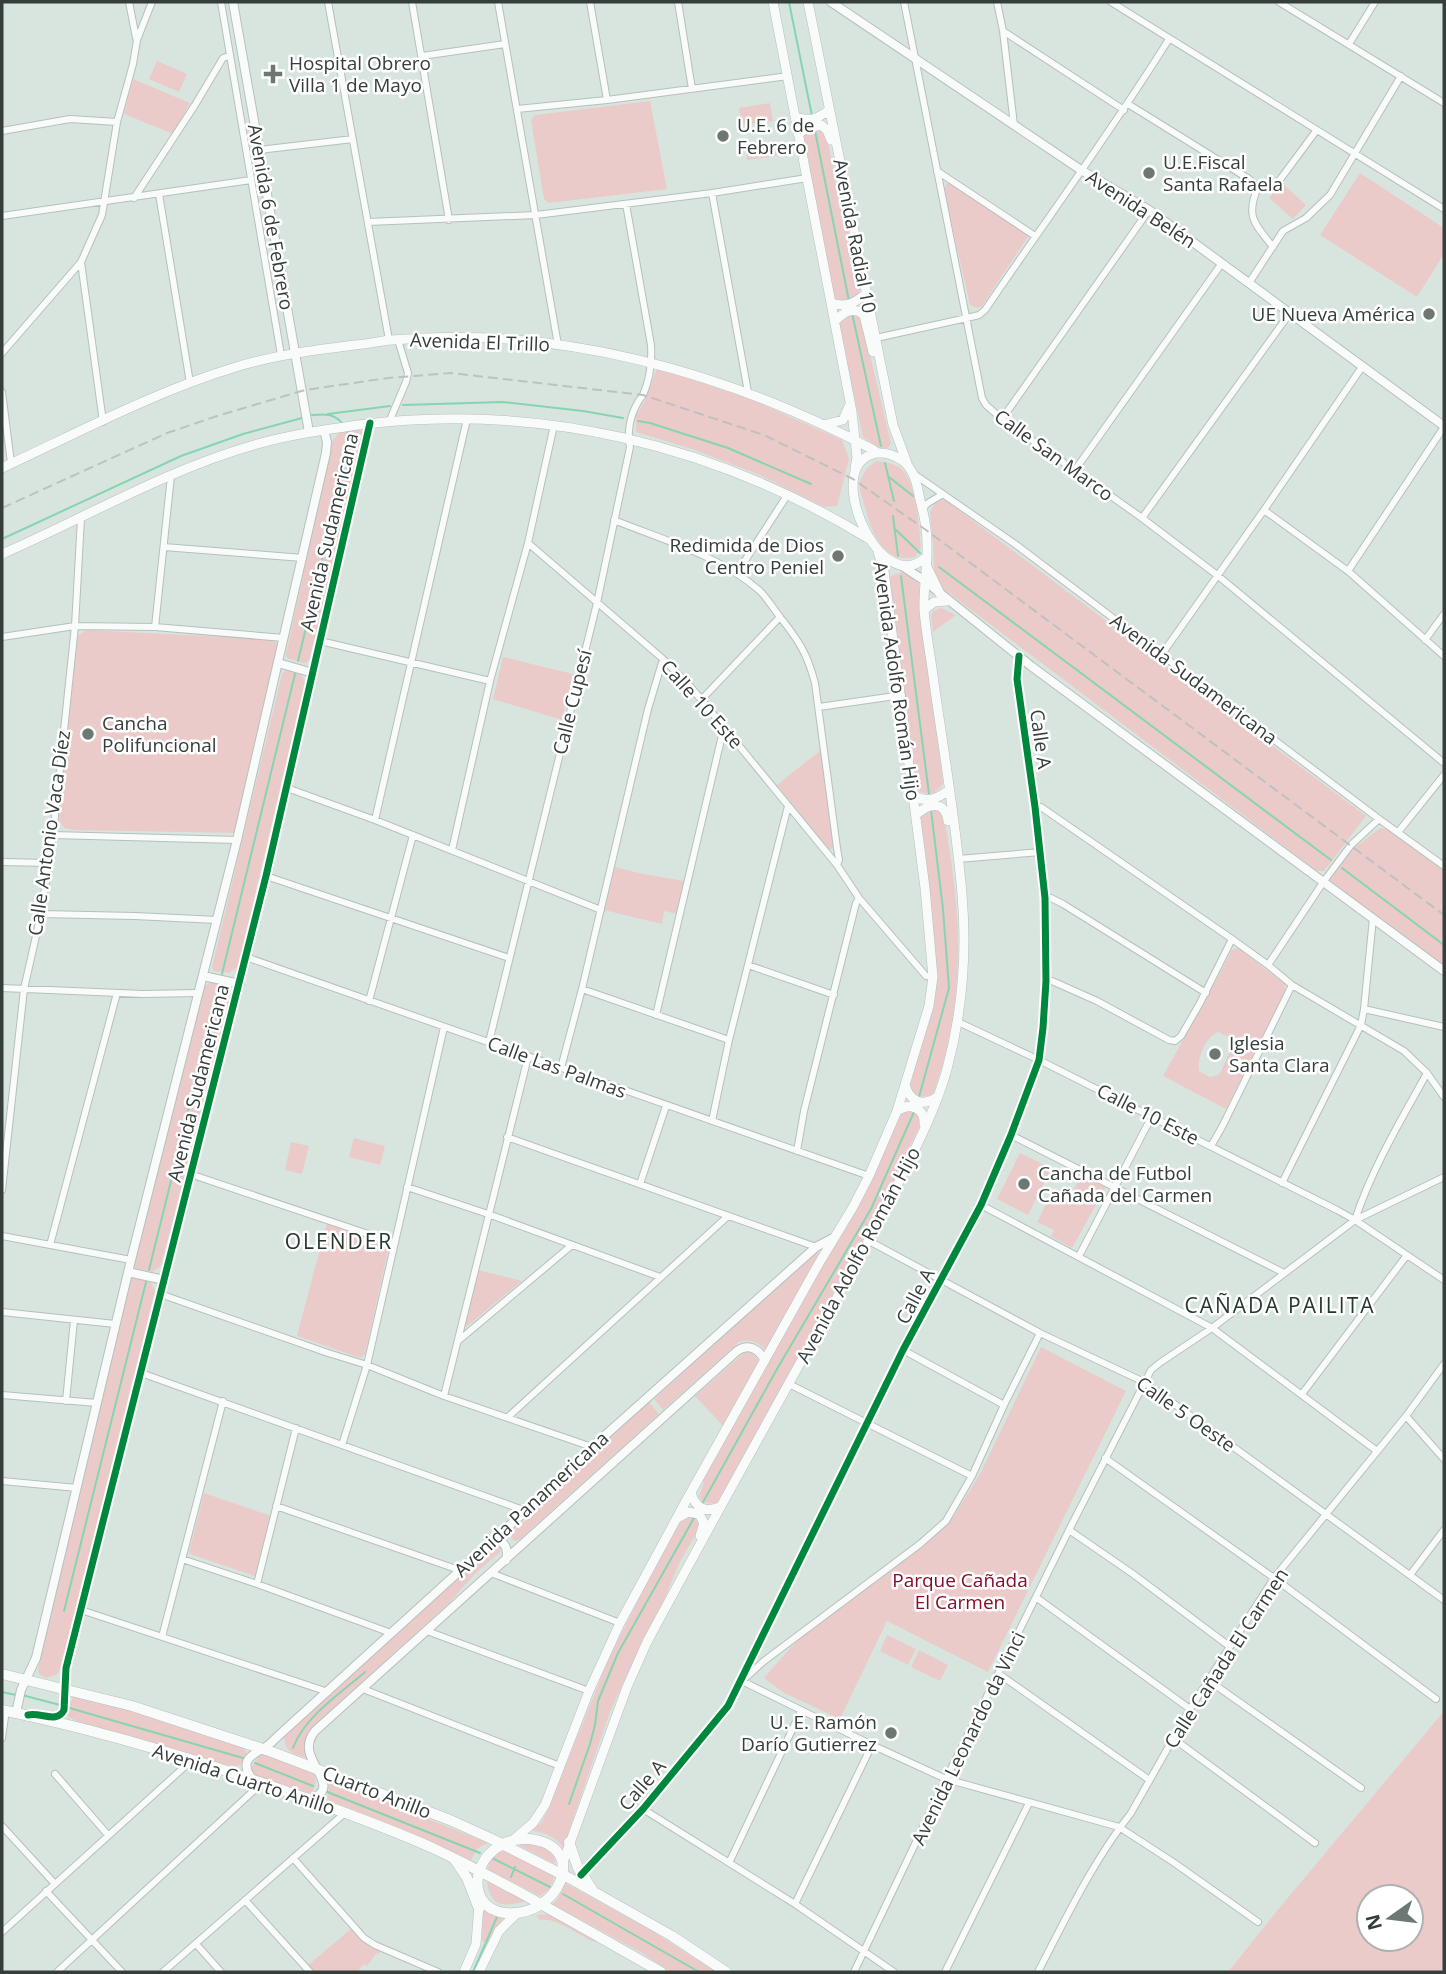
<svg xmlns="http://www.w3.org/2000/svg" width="1446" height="1974" font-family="'Open Sans',sans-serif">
<rect width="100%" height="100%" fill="#d8e5de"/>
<path fill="#eacbca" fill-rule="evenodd" d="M157 61 187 74 179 92 149 79Z
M133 79 190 103 173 134 124 114Z
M650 101 667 189 549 203 544 199 531 120 535 115Z
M770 103 773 121 741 125 739 108Z
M819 128 826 131 839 201 845 214 860 290 853 301H838L833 298 803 136 807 130Z
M775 141 777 156 747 160 745 145Z
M1360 173 1444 228V254L1417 297 1320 235Z
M947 183 951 184 1026 232 1028 237 981 307 977 308 970 305 944 190Z
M1282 183 1306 205 1293 219 1269 198Z
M852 313 861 317 891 443 888 448H880L863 437 838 321Z
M657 368 746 397 842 440 849 459 837 506 824 507 760 475 692 449 636 432V415L645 401Z
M357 429 362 431V443L310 657 307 662 303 663 287 658 286 654 332 442 340 431Z
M877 461C884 462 892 463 899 467 917 479 919 528 921 548L915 557C883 566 870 528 864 504 862 497 859 490 860 482 862 473 869 465 877 461Z
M944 499 1366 816 1324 871H1317L937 584 934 573 933 544 930 512 935 503Z
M905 572 919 584 943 783C937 794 926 797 916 789L888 579 895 574Z
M941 608 956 615 933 632 931 616 933 611Z
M86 630 264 639 276 642 278 648 236 833 74 830 64 828 59 820 77 641 78 636Z
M503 657 573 674 562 720 493 699Z
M286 670C295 672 303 672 305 683L239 962 237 968 229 973 214 971 212 967 282 674Z
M821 750 833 846V848L829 850 777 785Z
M934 807 944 813C948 843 954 873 956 903 962 967 955 1034 933 1094 923 1099 917 1096 909 1089L931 1006 919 815Z
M1380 828 1390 830 1444 871V967L1329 881 1352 850Z
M615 867 643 874 684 881 677 914 664 911 662 924 604 910Z
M1238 948 1285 984V991L1226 1109 1163 1076C1186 1034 1210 993 1232 950ZM1218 1032 1230 1038 1233 1046 1219 1075 1210 1077 1199 1071C1197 1058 1205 1038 1218 1032Z
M212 981 223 985 228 993 229 1000 161 1266 153 1272 135 1268 134 1263 203 988Z
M901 1109 917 1111 922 1121 876 1217 718 1502C709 1505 703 1504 699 1496L704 1483 702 1479Z
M354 1138 385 1146 380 1165 349 1157Z
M291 1142 309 1146 302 1174 285 1170Z
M1020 1153 1051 1168 1028 1215 997 1199Z
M1082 1172 1107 1185 1072 1248 1051 1236 1054 1230 1037 1222 1052 1192 1069 1200Z
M327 1222 387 1243 389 1246 365 1354 362 1357H358L297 1336Z
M817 1251 819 1254 765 1350C758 1342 751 1339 739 1342L663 1410 654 1399Z
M478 1270 522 1281 466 1327 465 1325Z
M134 1277 151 1282 155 1291 60 1670 56 1675 46 1678 39 1674 38 1669 129 1280Z
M1041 1347 1126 1391 988 1672 887 1621 840 1719 784 1693 764 1678 793 1645 839 1602 935 1534 954 1516 980 1474Z
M745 1352 752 1353 759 1361 723 1426 695 1396Z
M649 1402 659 1414 520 1539 515 1541 511 1538 513 1531 536 1512 558 1485Z
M204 1493 271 1516 255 1576 192 1555 189 1552Z
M685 1513 698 1518V1530L679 1564 661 1607 640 1646 610 1712 563 1848C556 1836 544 1833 531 1830L541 1823 547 1812 609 1658 654 1569Z
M495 1544 501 1547 500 1552 475 1574 449 1603 309 1730 304 1748 306 1758C292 1753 286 1753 284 1737L290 1729Z
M887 1635 916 1649 908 1665 880 1651Z
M919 1650 948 1665 940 1681 911 1667Z
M73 1696 81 1697 159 1718 243 1746 247 1754 243 1764 236 1766 228 1765 79 1722 68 1717 67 1714Z
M1444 1711V1972H1228L1276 1912ZM1411 1897V1939H1369V1897Z
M263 1755 272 1756 313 1772 316 1782 313 1791 308 1794 255 1775 251 1768 259 1756Z
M327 1778 488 1843 478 1848 471 1860 325 1800 329 1792Z
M519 1842 545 1846 554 1856 555 1864 516 1844Z
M505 1851 554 1875C553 1885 548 1891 540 1896L488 1870 489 1863 494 1853Z
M487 1880 526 1901C503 1907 490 1908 487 1880Z
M565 1883 654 1932 716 1972H671L642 1953 552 1904 558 1899Z
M483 1907 490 1913 503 1918 489 1944 482 1941Z
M551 1914 597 1941 595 1942C578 1936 558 1917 540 1920L536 1915Z
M352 1928 381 1949 380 1953 376 1954 367 1966 364 1964 357 1972H315L308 1965Z"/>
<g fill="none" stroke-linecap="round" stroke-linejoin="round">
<path stroke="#87d4b3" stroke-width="2" d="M789 2 812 116
M815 131 849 301
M852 313 881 446
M403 405 503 402 583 411 623 418
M328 414 390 406
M312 415C324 414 334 413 342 423
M638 421 650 423 728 448 811 484
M885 463 894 501
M889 477 913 496
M893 516 898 556
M896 530 920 553
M2 539 181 456 243 434 302 418
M939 567 1331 860
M901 576 929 794
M298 661 349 448 350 441 347 431
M1342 868 1444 945
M222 974 295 674
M919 1097 949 988 943 909 931 810
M149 1270 219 986
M702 1504 777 1369 871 1209 914 1112
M64 1611 146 1282
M2 1692 16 1695
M22 1695 60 1705
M66 1707 243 1758
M293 1748C304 1717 341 1693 365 1672
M255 1763 313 1786
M325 1791 480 1853
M569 1804 590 1744 595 1725 598 1701 618 1653 694 1518
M494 1859 550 1887
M511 1877 515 1867
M563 1894 699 1972
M473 1972 497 1917"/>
<defs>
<path id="minor" d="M129 2 136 38
M221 2 281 355
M328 2 389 340
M412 2 449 220
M498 2 558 345
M590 2 607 100
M678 2 692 89
M904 2 982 398 986 405 1002 419 1142 518 1217 575 1444 763
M997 2 1003 31 1014 125
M1111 2 1444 209
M1279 2 1444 103
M1003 31 1124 110
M1349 44 1375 2
M422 56 505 44
M1128 104 1249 179C1259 188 1264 190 1276 185L1316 131
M517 109 607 100 788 76
M2 131 70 119 117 122
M259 150 353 139
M937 171 1035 236
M1258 187C1245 217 1255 224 1273 247
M712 193 748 392
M159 194 190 383
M134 198 195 105 223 58 229 56
M2 216 251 180
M368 222 536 215 712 193 807 178
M81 262 103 422
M1249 283 1283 231 1306 218 1330 195 1401 76
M876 338 967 318 979 315 985 310C1046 220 1111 132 1169 39
M2 353 81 262 102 215 117 122 133 64 137 40 152 2
M2 392 11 463
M1002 419 1149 210
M389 422 406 382 408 373 398 340
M1075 470 1222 263
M914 474 1015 544 1379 819 1444 866
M922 509 928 503 943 494
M1264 510 1348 571 1444 656
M1142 518 1290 313
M614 520C663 540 719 555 760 591 767 598 773 608 780 617 799 641 807 653 815 683L837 848 839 860 837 865
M528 543 663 659 690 686 837 865 859 898 926 976 933 977
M164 547 303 558
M1348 571 1444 427
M737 573 788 494
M155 627 171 476
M2 637 75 626 155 627 284 638
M1425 640 1444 614
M320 641 490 681
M1162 654 1264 510 1362 367
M702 699 780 617
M819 707 902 695
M287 788 375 820 601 910
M1035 807H1041L1232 939 1268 965 1292 985 1404 1051 1427 1073 1444 1097
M375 820 467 419
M1399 831 1444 775
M53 835 237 840
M452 850 490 681 528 543 554 425
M958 859 1041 852
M2 862 49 863
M266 876 509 958
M1045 898H1051L1063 904 1206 993
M41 914 135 916 217 920
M246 957 869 1176
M748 965 834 995
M1268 965 1324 881 1351 845 1379 819
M1046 981H1052L1097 1001 1169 1040 1175 1041 1181 1036 1200 1003 1232 939
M2 988 143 994 198 993
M582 989 729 1040
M369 1001 413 835
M1364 1009 1444 1027
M656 1015 724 727
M956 1021 1039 1060 1337 1210 1355 1220 1444 1280
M489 1042 597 603 630 447C627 433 630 416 637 404 639 400 641 398 643 395 650 379 652 361 651 345L626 204
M561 1068 582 989 648 709 663 659
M712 1121 729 1040 788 806
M1011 1135 1284 1273
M507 1137 816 1247
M1211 1146 1222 1127 1292 985
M797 1151 804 1111 856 903 859 898
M190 1174 395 1243
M1282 1183 1361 1025 1364 1009 1373 918
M640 1184 666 1106
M407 1187 488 1214 660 1277
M2 1190 24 989 41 914 53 835 75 626 81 518
M981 1205 1212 1328 1377 1451
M1355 1220C1372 1168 1401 1120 1427 1073
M2 1236 131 1260
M869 1241 1040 1333 1144 1382 1444 1600
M50 1245 117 993
M1079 1256 1152 1116
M160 1294 328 1353 367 1365 444 1396 592 1447
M2 1312 115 1324
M1040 1333 1004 1405 972 1476 946 1521 920 1544 764 1661 742 1681 872 1745 946 1779 1119 1827 1173 1862 1258 1922
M458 1341 572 1245
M903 1350 1004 1405
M141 1373 526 1511
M789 1384 972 1476
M1302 1394 1407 1255
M2 1395 97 1403
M444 1396 528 1057
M66 1401 74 1320
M1406 1416 1444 1459
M508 1417 728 1216
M342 1445 367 1365 444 1027
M1105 1458 1274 1578 1436 1699
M2 1481 77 1488
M276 1506 459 1570
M1069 1530 1133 1574 1229 1646
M182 1559 257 1584 391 1633
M491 1573 620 1623
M1410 1575 1444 1530
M257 1584 296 1428
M1037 1598 1190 1709
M81 1610 328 1692
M427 1631 589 1691
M162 1637 223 1401
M999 1674 1148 1779
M1208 1680 1361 1788
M363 1689 560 1766
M2 1738 6 1710
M1174 1739 1315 1843
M55 1774 108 1835
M643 1809 795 1904 894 1972
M2 1826 55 1884
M293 1858 364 1938 375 1945 438 1972
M729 1863 801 1711
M581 1875 643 1809 728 1706 903 1350 981 1205 1011 1135 1039 1060 1043 1028 1046 981 1045 898 1035 807 1017 679 1019 656
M46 1891 122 1972
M245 1900 310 1972
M795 1904 872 1745
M2 1932 192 1760
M196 1944 221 1972
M57 1972 262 1783
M163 1972 346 1812
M854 1972 946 1779 1069 1530 1151 1370 1161 1362 1212 1328 1355 1220 1444 1177
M945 1972 1029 1803
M1038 1972C1066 1918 1093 1861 1131 1813L1190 1709 1274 1578 1406 1416 1444 1364"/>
<path id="tertiary" d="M233 2 309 432
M831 2 1081 170 1149 210 1444 426
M902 566 925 581 1031 666 1444 971
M278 663 313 673
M203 976 240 984
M128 1272 164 1280
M493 1540C505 1541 509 1548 506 1560
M16 1713 21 1690 36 1658 131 1260 237 840 326 453 327 442 324 430
M47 1716 58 1717 62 1714 64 1707 66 1668 266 876 370 423
M252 1779C240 1762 249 1756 264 1748 268 1746 273 1741 277 1737L531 1506 592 1447 816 1247 833 1238
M310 1800C348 1784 291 1760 315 1731L737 1351C749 1343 759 1349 765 1361"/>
<path id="secondary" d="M773 2 852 412 857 457 855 468
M808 2 893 425 907 463
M795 117C810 122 817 119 829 110
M798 134 807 128 821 125 827 130 831 140
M831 303C847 308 854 303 866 294
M835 321C844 312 853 306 864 315L873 352
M823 425 843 420 850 404
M2 468C77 433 156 391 236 367 275 355 315 350 355 345 368 344 380 341 392 340 558 325 726 372 872 449L878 453
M2 554C85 518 166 470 254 445 288 435 323 430 358 425 538 402 714 444 869 539
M927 567 940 594
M924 610 934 602 947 601
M914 796C926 803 939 798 949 790
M916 815C929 803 945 800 948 821
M905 1085C910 1102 923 1107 937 1097
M897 1111C910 1102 925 1108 924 1124
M691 1492C695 1508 705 1513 720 1507
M679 1517 688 1512 699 1514 704 1523 700 1536
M512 1841 533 1823 545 1805 589 1691 620 1623 686 1501 818 1265 853 1207 869 1176 897 1111 929 1006 933 977 925 888 884 571 878 552
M562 1865 627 1687 647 1642C697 1549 748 1457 799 1365 833 1305 867 1246 898 1184 916 1147 936 1109 947 1069 962 1013 967 952 962 894 956 823 944 753 934 683 931 658 926 634 924 610 923 588 928 566 927 544 927 530 924 514 920 500 918 491 917 481 912 472 903 455 878 446 862 460 832 488 884 597 926 557
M464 1972 476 1944 479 1904
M479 1972 499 1931 518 1912"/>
<path id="trunk" d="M2 1674 132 1706 272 1752 450 1820 494 1840 571 1879 672 1936 726 1972
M2 1710C99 1730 195 1759 288 1792 338 1810 389 1828 437 1850 514 1887 587 1930 661 1972
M529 1839C592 1846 558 1919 505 1913 460 1908 472 1837 529 1839Z
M569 1842 578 1868 592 1889
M455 1860 467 1878 479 1909"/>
</defs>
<use href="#minor" stroke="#b6c0bb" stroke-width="8"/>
<use href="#tertiary" stroke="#b6c0bb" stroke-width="10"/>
<use href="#secondary" stroke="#b6c0bb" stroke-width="10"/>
<use href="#trunk" stroke="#b6c0bb" stroke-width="11"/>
<use href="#minor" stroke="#f9fbfa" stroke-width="6"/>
<use href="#tertiary" stroke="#f9fbfa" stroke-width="8"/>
<use href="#secondary" stroke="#f9fbfa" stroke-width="9"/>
<use href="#trunk" stroke="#f9fbfa" stroke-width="10"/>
<path stroke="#bec1c0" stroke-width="2" stroke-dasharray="10 5" stroke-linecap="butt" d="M2 508 167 433 217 416 305 390 388 378 451 373 643 395 764 435 853 479 926 530 1444 915"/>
<defs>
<path id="cycleway" d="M28 1715C41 1712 57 1724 64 1710L66 1668 266 876 370 423
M581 1875 643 1809 728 1706 903 1350 981 1205 1011 1135 1039 1060 1043 1028 1046 981 1045 898 1035 807 1017 679 1019 656"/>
</defs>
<use href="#cycleway" stroke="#fff" stroke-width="11"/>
<use href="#cycleway" stroke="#00873e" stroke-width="7"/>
</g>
<g fill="#6e7873" stroke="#fff" stroke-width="2.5">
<path d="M269.5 63.5h7v7h7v7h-7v7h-7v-7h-7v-7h7z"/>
<circle cx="723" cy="136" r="7"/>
<circle cx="1149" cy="173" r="7"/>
<circle cx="1429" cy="314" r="7"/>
<circle cx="838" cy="556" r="7"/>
<circle cx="88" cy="734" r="7"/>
<circle cx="1215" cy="1054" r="7"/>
<circle cx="1024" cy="1184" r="7"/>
<circle cx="891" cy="1733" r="7"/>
</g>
<g text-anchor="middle" stroke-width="5" stroke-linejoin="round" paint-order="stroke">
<g font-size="19" fill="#353e3a" stroke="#fff" text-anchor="start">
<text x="289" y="70">Hospital Obrero<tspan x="289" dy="22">Villa 1 de Mayo</tspan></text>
<text x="737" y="132">U.E. 6 de<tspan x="737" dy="22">Febrero</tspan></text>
<text x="1163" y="169">U.E.Fiscal<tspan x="1163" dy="22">Santa Rafaela</tspan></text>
<text x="1415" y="321" text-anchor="end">UE Nueva América</text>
<text x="824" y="552" text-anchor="end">Redimida de Dios<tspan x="824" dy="22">Centro Peniel</tspan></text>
<text x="102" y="730">Cancha<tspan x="102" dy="22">Polifuncional</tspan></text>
<text x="1229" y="1050">Iglesia<tspan x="1229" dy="22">Santa Clara</tspan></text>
<text x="1038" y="1180">Cancha de Futbol<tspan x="1038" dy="22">Cañada del Carmen</tspan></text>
<text x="877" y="1729" text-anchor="end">U. E. Ramón<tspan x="877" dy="22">Darío Gutierrez</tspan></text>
</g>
<g font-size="19" fill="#353e3a" stroke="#fff">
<text transform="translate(1141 209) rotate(33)" y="7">Avenida Belén</text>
<text transform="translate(271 217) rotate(80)" y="7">Avenida 6 de Febrero</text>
<text transform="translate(855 236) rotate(79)" y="7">Avenida Radial 10</text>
<text transform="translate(480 342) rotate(2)" y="7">Avenida El Trillo</text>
<text transform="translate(1054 455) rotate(36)" y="7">Calle San Marco</text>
<text transform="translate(329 532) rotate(-77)" y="7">Avenida Sudamericana</text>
<text transform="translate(1194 679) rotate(37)" y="7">Avenida Sudamericana</text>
<text transform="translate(897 681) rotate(82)" y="7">Avenida Adolfo Román Hijo</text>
<text transform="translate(572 702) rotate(-76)" y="7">Calle Cupesí</text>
<text transform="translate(702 704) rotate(48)" y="7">Calle 10 Este</text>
<text transform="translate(1041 739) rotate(82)" y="7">Calle A</text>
<text transform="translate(49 833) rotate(-82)" y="7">Calle Antonio Vaca Díez</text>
<text transform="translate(557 1067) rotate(20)" y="7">Calle Las Palmas</text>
<text transform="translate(198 1083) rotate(-76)" y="7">Avenida Sudamericana</text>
<text transform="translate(1148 1114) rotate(27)" y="7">Calle 10 Este</text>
<text transform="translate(858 1255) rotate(-62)" y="7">Avenida Adolfo Román Hijo</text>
<text transform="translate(915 1296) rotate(-62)" y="7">Calle A</text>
<text transform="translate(1186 1414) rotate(35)" y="7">Calle 5 Oeste</text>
<text transform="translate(531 1504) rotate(-43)" y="7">Avenida Panamericana</text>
<text transform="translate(1226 1658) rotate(-57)" y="7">Calle Cañada El Carmen</text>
<text transform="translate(968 1738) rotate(-64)" y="7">Avenida Leonardo da Vinci</text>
<text transform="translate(244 1779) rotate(18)" y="7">Avenida Cuarto Anillo</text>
<text transform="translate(642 1785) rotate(-49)" y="7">Calle A</text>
<text transform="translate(377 1792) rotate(21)" y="7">Cuarto Anillo</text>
</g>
<g font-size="19" fill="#840e2c" stroke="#fff">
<text x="960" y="1587">Parque Cañada<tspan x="960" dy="22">El Carmen</tspan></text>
</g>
<g font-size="21" letter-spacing="2" fill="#25382e" stroke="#fff">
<text x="339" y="1249">OLENDER</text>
<text x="1280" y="1313">CAÑADA PAILITA</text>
</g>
</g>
<rect width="1446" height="1974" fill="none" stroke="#353e3a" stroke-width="7"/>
<g transform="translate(1390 1918) rotate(256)"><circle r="33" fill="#ffffff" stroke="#aeb2b0" stroke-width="2"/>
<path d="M0-5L12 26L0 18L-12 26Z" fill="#6e7873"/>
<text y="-10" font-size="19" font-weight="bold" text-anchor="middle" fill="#353e3a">N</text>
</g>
</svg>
